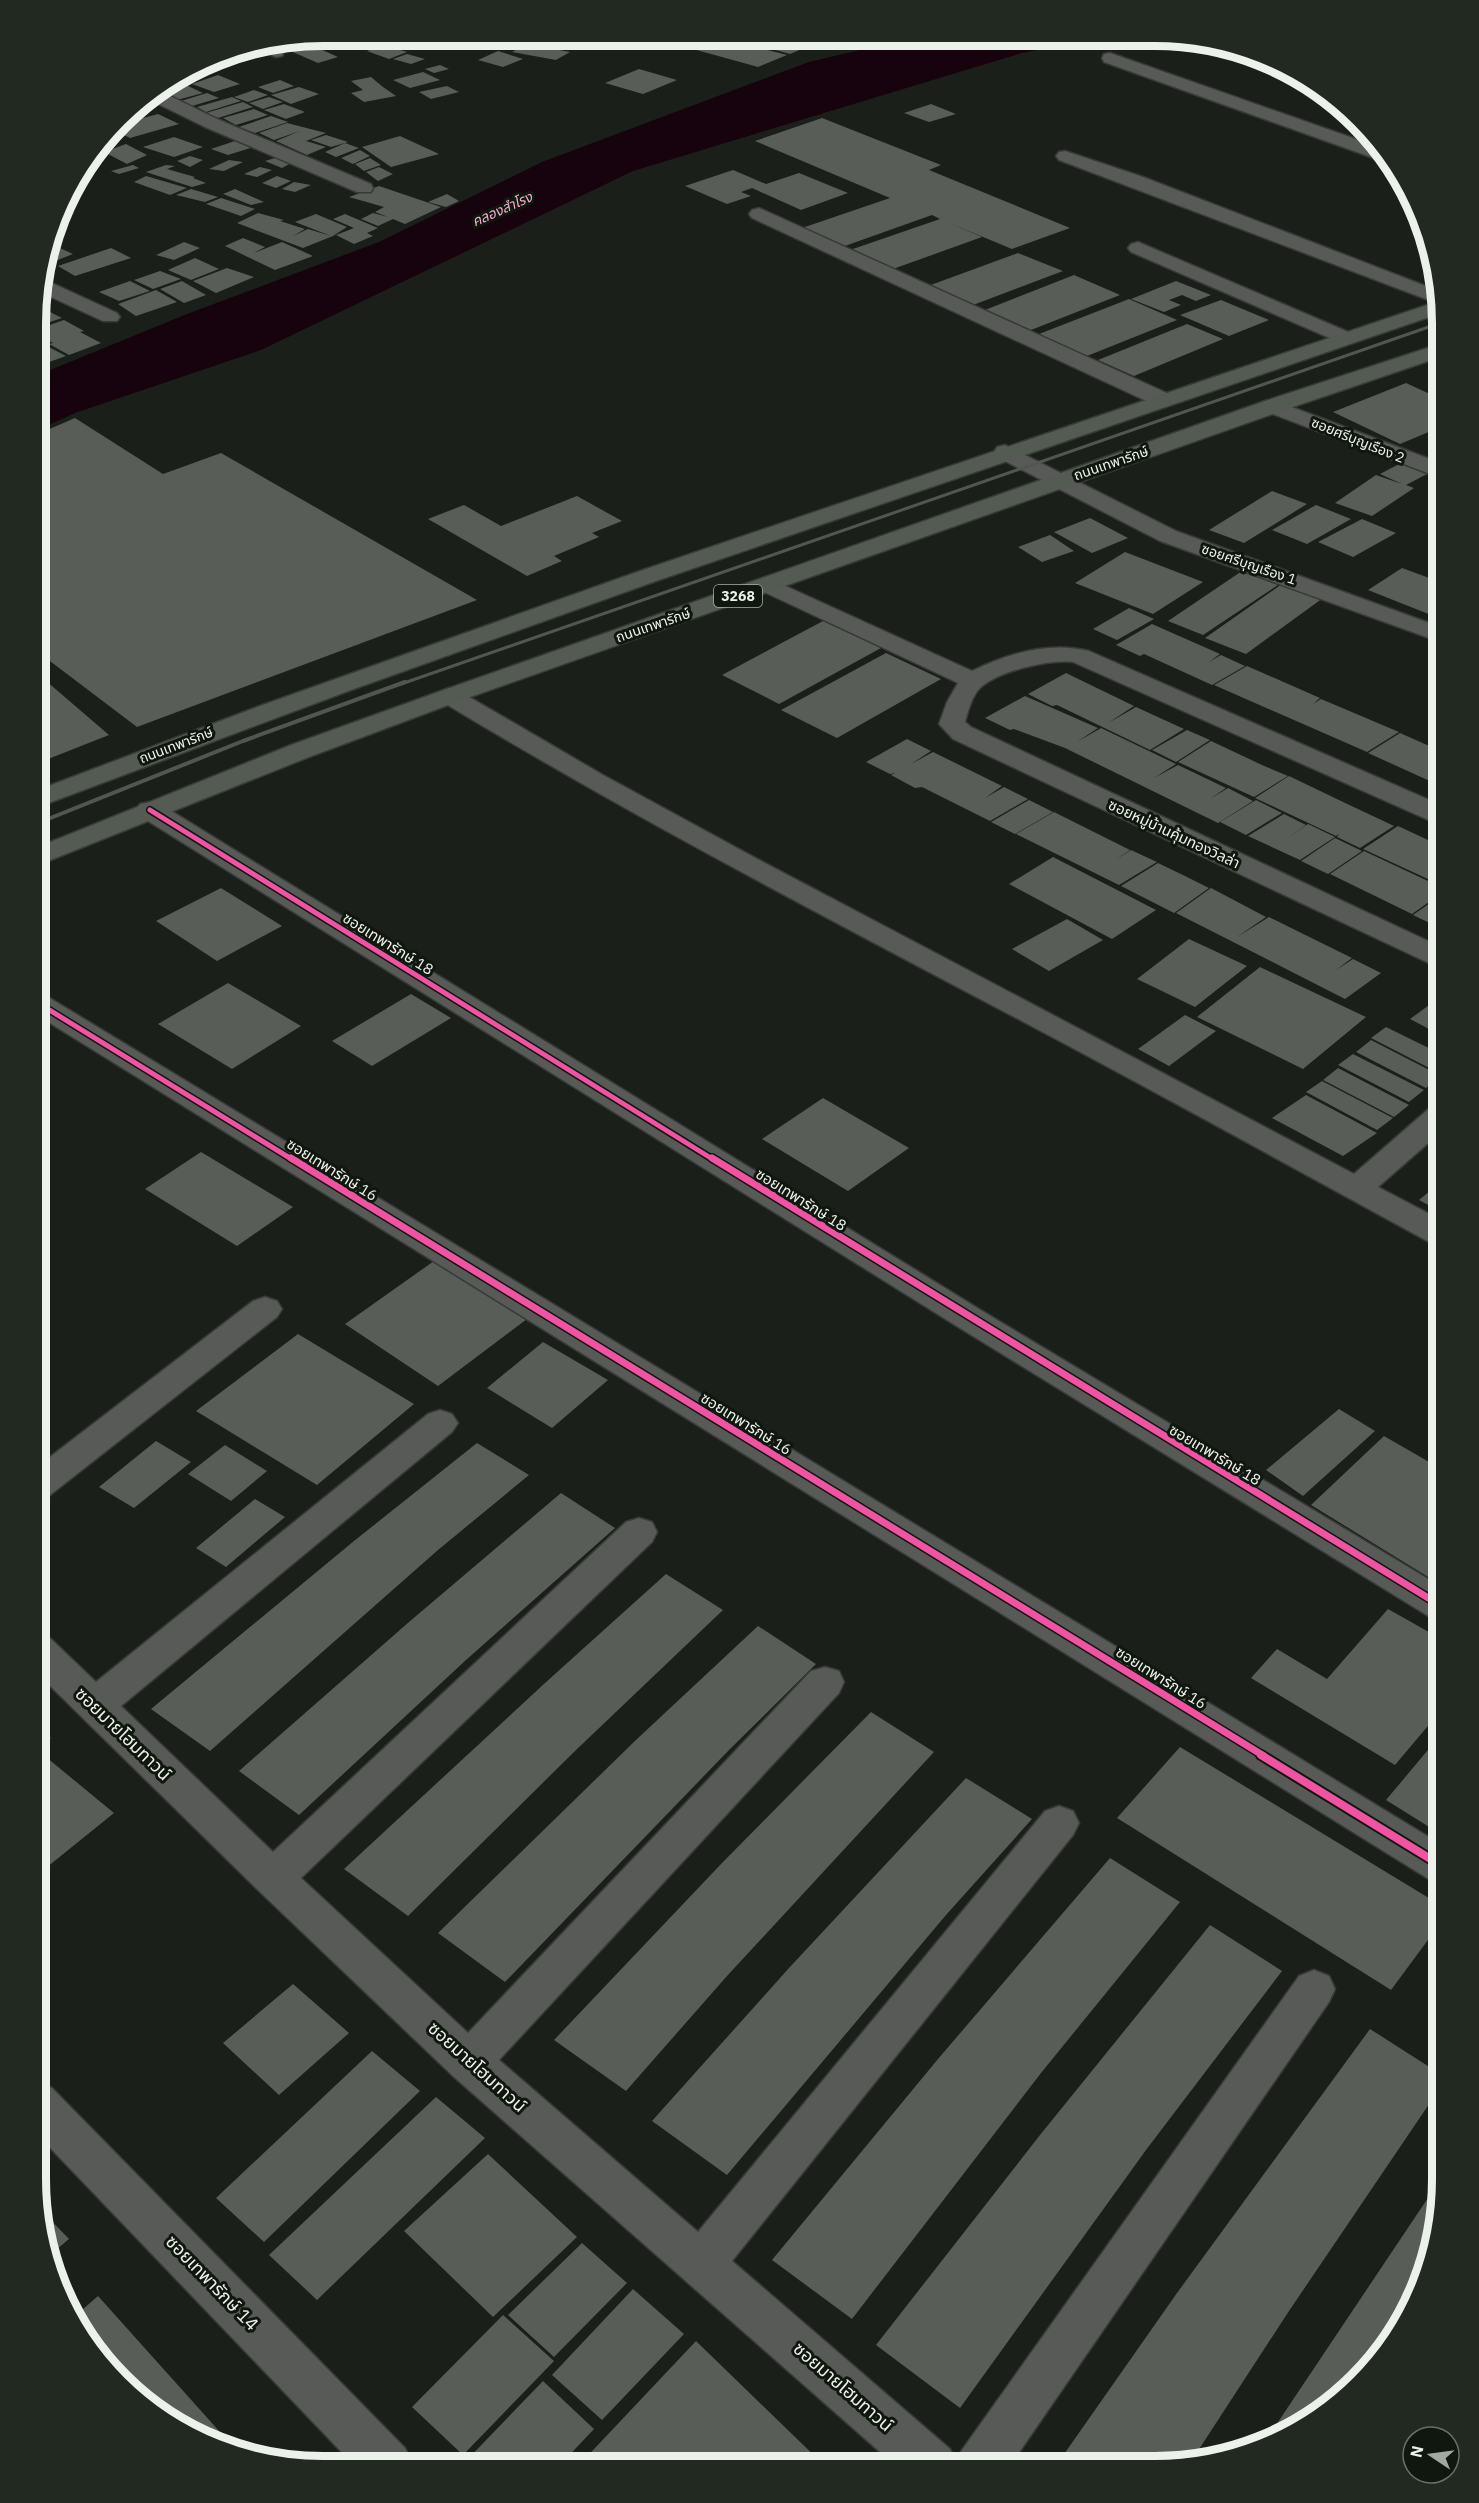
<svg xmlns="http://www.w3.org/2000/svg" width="1479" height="2503" font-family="'IBM Plex Sans','Noto Sans Thai',sans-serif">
<rect width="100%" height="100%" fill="#1a1f19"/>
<path fill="#17030d" d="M911 38H1095L1022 53 633 171 261 350 75 413 38 430V375L187 314 379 242 542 162 809 62Z"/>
<path fill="#595d58" d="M461 37H509L482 45Z
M555 37H594L571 44Z
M729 37H801L818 42 790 54Z
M834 37 868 38 853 44Z
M722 38 787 55 758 67 693 49Z
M309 44 338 57 318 63 288 50Z
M527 44 570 52 556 60 512 52Z
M385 45 407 52 389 59 367 51Z
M253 50 266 55 221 68 206 62Z
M498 51 523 59 503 67 478 60Z
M407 54 425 59 411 64 393 59Z
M204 64 216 70 190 77 186 75Z
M440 65 449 69 434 73 425 69Z
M639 69 677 80 643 94 605 83Z
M423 72 440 80 410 88 393 80Z
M218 75 240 84 214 92 192 84Z
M371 77 383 87 396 96 364 102 351 93 363 90 351 81Z
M280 80 294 86 273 93 258 87Z
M186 85 203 93 177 100 160 92Z
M447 86 459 92 431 99 419 92Z
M299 87 319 94 291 104 271 95Z
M254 90 268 95 248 102 234 97Z
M207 93 219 98 192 106 181 101Z
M232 97 241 101 206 112 197 107Z
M269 97 283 102 263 109 249 103Z
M243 102 253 107 218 118 206 113Z
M284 104 305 112 286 119 264 110Z
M931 104 956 114 929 122 904 113Z
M254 109 268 115 236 125 223 118Z
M158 114 179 124 130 138 116 131 121 124Z
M271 116 288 122 255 133 239 127Z
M822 118 941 165 929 170 1070 228 1012 249 947 222 982 237 893 269 850 250 940 219 932 215 842 247 802 228 890 198 755 141Z
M287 123 326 133 306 141 326 147 307 155 276 141 300 131 274 140 259 133Z
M326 135 348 142 331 147 311 140Z
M400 136 439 154 391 167 362 147Z
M174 137 203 147 174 157 143 147Z
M241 139 257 146 228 155 211 149Z
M345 143 359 148 336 157 325 152Z
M126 144 147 155 127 164 104 152Z
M360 150 370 156 353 164 341 158Z
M190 156 203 160 190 167 177 161Z
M282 156 293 162 282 168 265 161Z
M370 158 381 165 364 171 355 164Z
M229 160 243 162 224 171 209 169Z
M133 165 139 168 119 174 111 171Z
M166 165 175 166 167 169 195 177 193 178 206 183 192 187 146 172Z
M260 167 272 170 257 177 244 174Z
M379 167 393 174 378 181 366 172Z
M733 170 766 184 799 173 848 193 801 210 752 188 741 192 751 196 727 204 685 186Z
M146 176 187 188 170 195 134 182Z
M277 176 291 181 276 188 262 183Z
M294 182 311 185 295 192 282 189Z
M379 186 441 207 405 224 393 219 378 226 361 219 373 213 388 217 375 212 384 207 349 197Z
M191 189 218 197 205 202 176 195Z
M235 189 264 202 251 205 223 194Z
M447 194 459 201 446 207 428 202Z
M221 198 255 209 241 216 206 204Z
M258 213 284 220 280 221 305 229 293 236 308 229 331 236 295 222 316 214 347 227 333 236 303 248 237 223Z
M345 214 378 228 367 233 373 236 354 244 336 235 354 228 333 219Z
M243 238 265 247 254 253 282 242 313 256 275 270 225 246Z
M184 242 200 248 174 260 156 255Z
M51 244 73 254 45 265Z
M111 248 131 258 75 276 58 266Z
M1018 253 1063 271 973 305 928 286Z
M195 258 219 269 191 280 168 270Z
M227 268 254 277 216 293 193 281Z
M160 271 181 279 153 289 134 280Z
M1074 275 1120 295 1031 330 985 310Z
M130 281 150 291 119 301 99 292Z
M182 281 206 295 184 303 160 289Z
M1176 281 1211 295 1196 301 1182 295 1169 300 1181 305 1164 312 1131 299Z
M156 290 177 302 136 316 118 304Z
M1129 299 1177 320 1087 356 1039 334Z
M1221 300 1269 320 1229 336 1180 315Z
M42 308 62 318 38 326V309Z
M64 320 84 331 80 332 101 343 69 355 49 344 53 343 38 335V329Z
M1187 324 1223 339 1134 376 1098 360Z
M38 340 47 344 45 345 66 356 38 366Z
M1406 383 1443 400V426L1400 444 1333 412Z
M75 418 163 474 221 453 477 600 137 727 38 652V434Z
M1403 462 1429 473 1406 485 1414 488 1372 516 1335 503 1376 475 1402 484 1380 474Z
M1272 491 1307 504 1244 543 1209 530Z
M577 496 622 521 592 533 599 537 554 556 562 561 527 576 428 519 464 505 501 526Z
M1316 505 1351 519 1307 544 1272 530Z
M1090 518 1128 538 1092 553 1054 532Z
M1362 519 1396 533 1353 557 1318 542Z
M1050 535 1074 551 1042 562 1018 547Z
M1125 552 1203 582 1153 614 1075 583Z
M1402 568 1443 583V612L1436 617 1368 590Z
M1242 571 1278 585 1203 635 1168 621Z
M1282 584 1323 598 1246 654 1205 638Z
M1129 608 1154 619 1117 640 1093 629Z
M823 621 881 648 779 704 722 675Z
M1152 624 1220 654 1209 662 1221 655 1245 666 1212 685 1144 654 1140 656 1116 645Z
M886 653 941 679 837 738 781 710Z
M1247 666 1320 698 1313 704 1321 699 1399 732 1367 752 1214 685Z
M1066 673 1134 706 1108 723 1136 707 1184 729 1150 750 1057 705 1052 706 1028 694Z
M38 674 109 735 38 763Z
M1025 696 1098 728 1077 742 1101 728 1176 764 1154 778 1178 765 1226 788 1210 799 1228 788 1253 801 1218 823 1065 748 1014 729 1010 730 985 718Z
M1187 730 1210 740 1176 762 1152 750Z
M1400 733 1443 752V787L1368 753Z
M907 739 931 751 911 764 933 752 1002 786 985 798 1004 787 1028 799 990 821 922 787 915 788 891 775 895 773 890 774 866 762Z
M1211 741 1262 765 1288 776 1254 797 1178 762Z
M1289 776 1341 801 1394 826 1360 848 1337 837 1339 834 1336 836 1255 798Z
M1029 800 1053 812 1015 834 991 822Z
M1256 800 1282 813 1246 835 1220 822Z
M1054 812 1130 850 1115 860 1131 850 1157 862 1119 885 1016 834Z
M1284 814 1306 825 1286 839 1308 824 1335 837 1300 860 1248 836Z
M1398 826 1443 847V886L1363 849Z
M1335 838 1362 851 1328 874 1301 861Z
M1364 851 1443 888V892L1412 914 1330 874Z
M1053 857 1156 910 1112 939 1009 884Z
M1158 863 1185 876 1209 888 1174 913 1121 886Z
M221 888 282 926 217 961 156 921Z
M1211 888 1266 917 1237 937 1269 917 1352 958 1336 970 1353 959 1381 973 1345 999 1176 913Z
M1443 894 1442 929 1413 915Z
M1067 919 1103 940 1049 971 1012 949Z
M1189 939 1247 966 1195 1007 1137 979Z
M1260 967 1366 1017 1303 1069 1197 1017Z
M228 983 301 1026 232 1069 158 1024Z
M411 994 451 1018 372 1066 332 1041Z
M1443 995V1021L1431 1030 1410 1019Z
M1185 1015 1216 1031 1169 1066 1138 1049Z
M1386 1027 1443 1055V1072L1441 1074 1371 1038Z
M1371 1040 1441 1076 1426 1088 1356 1052Z
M1353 1054 1424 1090 1409 1102 1338 1065Z
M1338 1068 1409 1105 1394 1117 1323 1080Z
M1322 1081 1393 1118 1377 1130 1306 1092Z
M1306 1095 1377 1133 1343 1156 1272 1118Z
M823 1098 909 1148 848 1191 762 1139Z
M201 1152 293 1207 237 1246 145 1189Z
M1443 1180V1213L1419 1200Z
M434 1261 527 1319 438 1386 345 1324Z
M298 1334 414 1404 317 1485 196 1411Z
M543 1342 608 1380 552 1428 487 1388Z
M1339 1409 1375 1431 1303 1496 1266 1470Z
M1384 1436 1443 1470V1586L1311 1505Z
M156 1441 191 1462 134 1508 99 1487Z
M477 1443 529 1475 438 1550 210 1751 151 1709 354 1541Z
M225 1445 267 1471 231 1501 188 1474Z
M561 1493 615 1528 466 1660 299 1815 239 1771 409 1622Z
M255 1499 285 1517 226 1567 196 1548Z
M666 1574 723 1610 575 1751 408 1916 344 1869 545 1683Z
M1388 1609 1443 1640V1708L1395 1765 1251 1678 1277 1649 1327 1679Z
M758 1626 816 1664 729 1750 505 1982 438 1933 637 1739Z
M871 1712 934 1752 727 1976 626 2091 554 2040 722 1863Z
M37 1726 51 1738 37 1749Z
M1443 1732 1442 1835 1386 1800Z
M1180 1747 1442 1906V1921L1391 1990 1117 1818Z
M46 1757 114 1813 36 1876 37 1765Z
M966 1778 1032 1819 946 1915 727 2175 652 2121 789 1968Z
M1110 1858 1180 1902 1041 2073 852 2319 772 2260 938 2059Z
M1210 1925 1282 1971 1146 2150 960 2408 876 2345 1040 2135Z
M293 1984 349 2033 279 2095 223 2043Z
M1370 2029 1442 2075V2085L1289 2311 1192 2460 1156 2467H1055L1177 2293Z
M372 2051 420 2091 264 2242 216 2198Z
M436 2097 485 2138 317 2300 269 2255Z
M488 2154 577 2237 493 2317 404 2231Z
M1442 2177V2198L1428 2272 1384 2354 1331 2407 1262 2446Z
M42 2211 69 2239 51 2254 45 2222Z
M582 2243 627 2283 554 2357 508 2315Z
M633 2289 684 2334 602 2420 552 2375Z
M98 2296 237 2451 214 2445 149 2408 96 2355 74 2317Z
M503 2315 554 2361 463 2455 412 2407Z
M696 2341 825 2466 579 2465Z
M543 2381 594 2429 560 2465H466L464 2463Z"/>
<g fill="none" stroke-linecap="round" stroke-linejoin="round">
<defs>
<path id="minor" d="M274 46 284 52 282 56 276 57 257 49Z
M1110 53 1384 149 1391 162 1382 161 1104 62 1102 58 1104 54Z
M160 91 217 119 371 184 373 188 371 192H357L205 127 148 99Z
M1065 151 1143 177 1436 290 1439 304 1059 160 1056 156 1059 152Z
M759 208 1169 394 1172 399 1169 404 1161 405 1153 404 752 218 749 214 752 210Z
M1138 242 1353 334 1356 338 1353 342 1346 344 1339 342 1131 252 1128 248 1131 244Z
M41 278 117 313 120 317 117 321H103L38 291Z
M1273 400 1443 464V479L1265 411 1262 406 1265 401Z
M1005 445 1176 531 1443 628V643L1160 541 997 457 994 452 997 447Z
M768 578 972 671C1009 653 1049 641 1089 651L1443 806V824L1433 822 1073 662C1050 659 998 671 980 688 972 696 968 711 965 722L971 727 1443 948V968L1433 965 953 739 939 724 947 702 958 683 760 590 756 585 760 580Z
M450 688 459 691 603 775 748 854 1354 1174 1432 1106 1443 1103V1130L1378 1187 1443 1221V1246L1431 1243C1295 1169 1160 1094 1022 1021 827 918 631 816 441 701L437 696 441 691Z
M150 802 160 804 979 1309 1443 1588V1621L1430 1617 955 1325 140 816 136 810 140 804Z
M38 994 48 997 1442 1845V1883L1427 1878 37 1015Z
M265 1297 277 1301 282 1309 277 1317 50 1495 37 1499V1467L253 1301Z
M440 1410 452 1414 458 1423 452 1432 121 1706 273 1852 626 1522 639 1518 652 1522 657 1532 652 1542 301 1878 468 2033 811 1671 825 1667 839 1671 844 1682 839 1693 499 2060 698 2232 1045 1811 1059 1806 1073 1811 1079 1823 1073 1835 732 2261 950 2449 956 2462 962 2450 1299 1976 1314 1970 1329 1976 1335 1989 1329 2002 1009 2467 896 2466 453 2076 258 1890 37 1673V1635L51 1639 96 1682 428 1414Z
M36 2082 52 2088 405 2448 413 2465H354L36 2133Z"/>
<path id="primary" d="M1439 301 1441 313 656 581 351 690 38 807V790L257 707 640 571Z
M1443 343V356L1281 411 459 701 309 757 38 865V847L291 745 441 691 1265 401Z"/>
</defs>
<use href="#minor" stroke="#373a36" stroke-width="3"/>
<use href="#primary" stroke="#373a36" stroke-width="3"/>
<use href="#minor" fill="#575a56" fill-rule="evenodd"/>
<use href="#primary" fill="#545b52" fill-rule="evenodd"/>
<path stroke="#525651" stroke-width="3" d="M401 684 1443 322"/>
<path stroke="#525651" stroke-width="4" d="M38 823 243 741 405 682"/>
<defs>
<path id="cycleway-far2" d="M150 810 714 1160
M38 1003 293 1160"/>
<path id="cycleway-far1" d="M291 1158 1264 1756
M712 1158 1443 1607"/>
<path id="cycleway" d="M1261 1755 1442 1866"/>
</defs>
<use href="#cycleway-far2" stroke="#10170e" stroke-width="8"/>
<use href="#cycleway-far1" stroke="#10170e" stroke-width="10"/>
<use href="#cycleway" stroke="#10170e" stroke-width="12"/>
<use href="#cycleway-far2" stroke="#f153a3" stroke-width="5"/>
<use href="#cycleway-far1" stroke="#f153a3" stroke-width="7"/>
<use href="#cycleway" stroke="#f153a3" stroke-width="8"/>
</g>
<g text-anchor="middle" stroke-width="6" stroke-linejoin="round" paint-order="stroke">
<g font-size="14" font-style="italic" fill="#f7abd2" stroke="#10170e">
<text transform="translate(502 209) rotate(-24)" y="5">คลองสำโรง</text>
</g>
<g font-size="14" fill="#ecf2eb" stroke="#10170e">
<text transform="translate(1358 440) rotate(22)" y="5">ซอยศรีบุญเรือง 2</text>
<text transform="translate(1111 463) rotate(-19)" y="5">ถนนเทพารักษ์</text>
<text transform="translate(1249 564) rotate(19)" y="5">ซอยศรีบุญเรือง 1</text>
<text transform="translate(653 625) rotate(-19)" y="5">ถนนเทพารักษ์</text>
<text transform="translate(176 745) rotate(-21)" y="5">ถนนเทพารักษ์</text>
</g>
<rect fill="#10170e" stroke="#aab0a9" stroke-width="1.5" x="714" y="585" width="48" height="22" rx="4.5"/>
<g font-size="14" font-weight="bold" fill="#ecf2eb">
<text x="738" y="601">3268</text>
</g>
<g font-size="15" fill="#ecf2eb" stroke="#10170e">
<text transform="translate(1174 834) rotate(25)" y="5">ซอยหมู่บ้านคุ้มทองวิลล่า</text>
<text transform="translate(388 944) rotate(32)" y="5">ซอยเทพารักษ์ 18</text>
<text transform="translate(332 1170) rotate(32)" y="5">ซอยเทพารักษ์ 16</text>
<text transform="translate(801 1200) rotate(32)" y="5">ซอยเทพารักษ์ 18</text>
<text transform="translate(746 1424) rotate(32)" y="5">ซอยเทพารักษ์ 16</text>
<text transform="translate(1215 1455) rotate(31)" y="5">ซอยเทพารักษ์ 18</text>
<text transform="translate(1161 1678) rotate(32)" y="5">ซอยเทพารักษ์ 16</text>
</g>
<g font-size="18" fill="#ecf2eb" stroke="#10170e">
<text transform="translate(123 1734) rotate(44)" y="6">ซอยมายโฮมทาวน์</text>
<text transform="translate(477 2067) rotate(42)" y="6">ซอยมายโฮมทาวน์</text>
<text transform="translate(212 2283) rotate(46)" y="6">ซอยเทพารักษ์ 14</text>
<text transform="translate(843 2387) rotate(41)" y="6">ซอยมายโฮมทาวน์</text>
</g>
</g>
<path d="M0 0H1479V2503H0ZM323 46H1155A277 277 0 0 1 1432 323V2179A277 277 0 0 1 1155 2456H323A277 277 0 0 1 46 2179V323A277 277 0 0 1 323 46Z" fill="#222920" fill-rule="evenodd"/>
<path fill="none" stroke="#ecf2eb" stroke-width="8" d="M323 46H1155A277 277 0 0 1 1432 323V2179A277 277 0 0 1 1155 2456H323A277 277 0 0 1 46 2179V323A277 277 0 0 1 323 46Z"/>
<g transform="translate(1431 2455) rotate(283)"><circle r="28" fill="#10170e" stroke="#686f66" stroke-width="1.5"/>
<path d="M0-4.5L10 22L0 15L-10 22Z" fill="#a2a8a2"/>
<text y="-9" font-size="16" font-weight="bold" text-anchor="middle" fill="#ecf2eb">N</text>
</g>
</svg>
